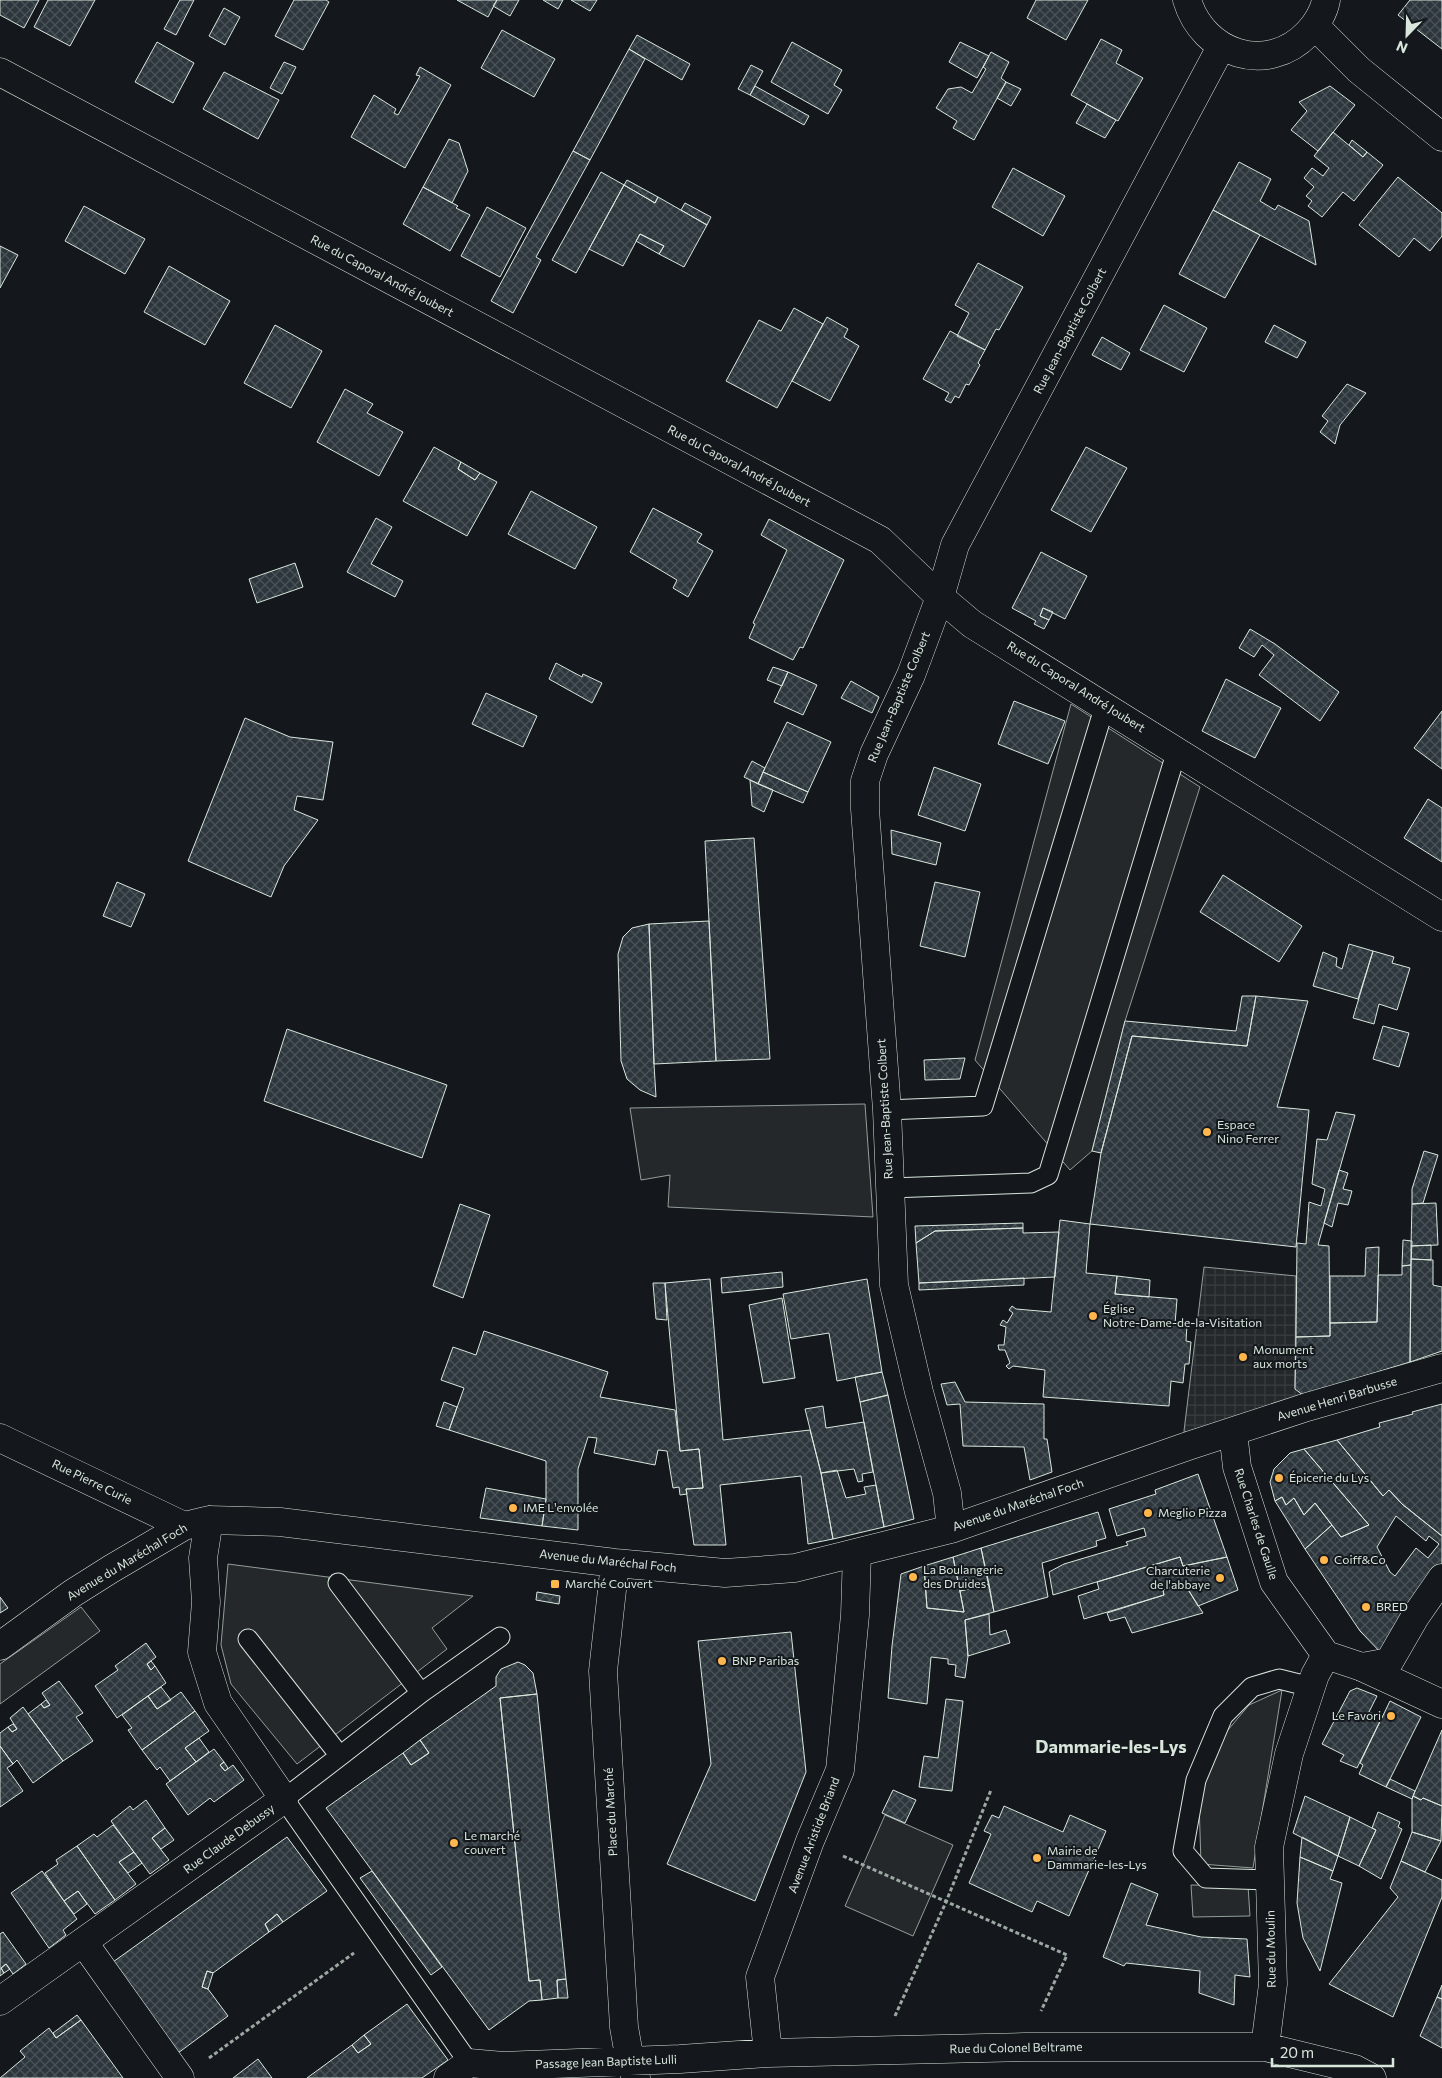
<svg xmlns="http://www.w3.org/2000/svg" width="1442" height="2078" font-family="Commissioner,sans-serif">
<defs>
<pattern id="plaza-grid" width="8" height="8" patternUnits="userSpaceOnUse" patternTransform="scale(1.25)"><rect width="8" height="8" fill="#24282b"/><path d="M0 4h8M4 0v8" fill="none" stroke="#393d3f"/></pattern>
<pattern id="building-cross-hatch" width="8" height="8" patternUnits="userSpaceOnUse" patternTransform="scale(1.25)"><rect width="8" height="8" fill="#2c363c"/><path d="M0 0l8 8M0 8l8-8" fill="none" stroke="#4a5358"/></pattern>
</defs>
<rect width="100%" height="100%" fill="#14181c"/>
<path fill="#24282b" stroke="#939e99" d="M1071 704 1200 787 1125 1021 1092 1151 1070 1170 975 1060Z
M865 1104 873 1217 668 1207 670 1175 641 1180 630 1108Z
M228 1564 473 1596 432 1628 447 1649 297 1764 231 1684 221 1645Z
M81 1607 100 1631 0 1704V1664Z
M1282 1690 1253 1868 1201 1864 1199 1801 1217 1743 1249 1705Z
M885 1815 953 1845 913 1936 845 1906Z
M1191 1885 1248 1886 1250 1916 1193 1917Z"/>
<path fill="url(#plaza-grid)" stroke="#939e99" d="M1204 1267 1296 1276 1295 1388 1303 1395 1188 1446 1184 1431Z"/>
<path fill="url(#building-cross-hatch)" stroke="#d8e6dc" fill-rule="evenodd" d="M0 0H39L24 28 0 15Z
M48 0H95L70 46 34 27Z
M180 0H194L176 35 164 29Z
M294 0H326L329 2 303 50 275 36Z
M457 0H497L488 17Z
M497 0H519L510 16 493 6Z
M543 0H563L558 9Z
M571 0H597L590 11Z
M1036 0H1088L1066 40 1027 18Z
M1410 0H1442V49L1398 15Z
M224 8 240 17 225 45 209 36Z
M502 30 555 59 534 97 481 68Z
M637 35 690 64 682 80 629 49Z
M1101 39 1122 50 1116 63 1143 78 1118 121 1071 95Z
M157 42 194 63 173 103 135 82Z
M792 42 842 70 834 85 842 90 828 114 771 82Z
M960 42 989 56 977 78 949 62Z
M629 49 645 59 590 160 573 151Z
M991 52 1009 62 1001 78 1006 82 974 140 953 128 957 121 936 108 948 89 961 87 972 93 986 69 983 67Z
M284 62 296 67 282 94 270 88Z
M751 65 763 71 750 95 738 89Z
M420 67 451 85 405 168 351 137 374 95 396 109 394 113 398 115 420 76 416 75Z
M224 72 279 100 258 139 203 109Z
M1006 82 1021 89 1011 106 997 98Z
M755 86 809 116 804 125 750 95Z
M1330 86 1355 105 1318 151 1291 130 1307 111 1299 102Z
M1087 104 1116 120 1105 138 1076 123Z
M1333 132 1363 157 1367 152 1383 165 1354 201 1343 192 1322 217 1308 206 1312 201 1306 196 1314 187 1304 178 1312 168 1323 176 1329 168 1314 156Z
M449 139 459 143 468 171 452 203 423 187Z
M1352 140 1367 152 1363 157 1349 145Z
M573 151 590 160 536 257 541 260 513 313 491 301Z
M1239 162 1271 179 1260 201 1275 210 1278 205 1309 221 1316 265 1213 210Z
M1013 168 1065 196 1043 236 992 207Z
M601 172 624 185 576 273 552 260Z
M1398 177 1442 213V236L1430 251 1414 238 1399 257 1359 225Z
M627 180 658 197 655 203 624 185Z
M624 185 655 203 658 197 707 225 684 267 659 254 664 246 640 234 623 266 589 249Z
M423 187 458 206 456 208 470 215 450 251 403 224Z
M685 203 711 217 707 225 681 210Z
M84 206 145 239 125 274 65 241Z
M487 207 526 228 500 277 461 256Z
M1213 210 1260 235 1225 298 1179 274Z
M640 234 664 246 659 254 636 241Z
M0 246 18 255 0 288Z
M978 263 1023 287 999 330 996 329 985 350 957 336 969 313 955 305Z
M169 266 230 301 205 345 144 312Z
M1164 305 1207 328 1184 372 1140 350Z
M794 308 823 324 777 408 726 381 759 320 781 331Z
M827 317 848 329 844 337 859 346 830 401 792 381Z
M275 325 322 351 291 408 244 383Z
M1274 325 1306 342 1297 358 1265 342Z
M950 331 985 350 978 363 980 365 969 385 966 384 959 398 955 396 951 403 945 400 949 393 923 379Z
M1102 337 1130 353 1121 370 1092 355Z
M1347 384 1366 393 1340 425 1335 444 1320 432 1328 421 1322 416Z
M345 389 373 404 367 413 403 432 379 476 317 442Z
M434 447 461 462 458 469 475 480 480 473 497 482 467 536 403 501Z
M1086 447 1127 468 1091 532 1051 510Z
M461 462 480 473 475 480 458 469Z
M531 491 597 527 575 569 508 534Z
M653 508 702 534 697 542 713 551 688 597 673 588 677 580 630 552Z
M376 518 392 527 371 564 403 581 395 597 347 572Z
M769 519 844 560 803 648 800 647 793 660 749 638 755 624 753 623 787 550 761 535Z
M1041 552 1087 576 1065 619 1043 608 1040 616 1049 620 1044 629 1034 624 1036 621 1012 608Z
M295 563 303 587 257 603 249 579Z
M1043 608 1053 612 1049 620 1040 616Z
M1250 629 1275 644 1339 692 1320 721 1259 675 1274 655 1262 645 1254 657 1239 648Z
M556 663 582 677 583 674 602 683 592 703 549 679Z
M773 667 788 672 782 686 767 680Z
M788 672 817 685 803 715 774 702Z
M1226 679 1281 708 1255 758 1202 731Z
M851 681 879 697 872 713 841 698Z
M486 693 537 716 523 747 472 724Z
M1014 701 1065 721 1048 764 998 744Z
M1442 711V769L1414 748Z
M245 718 290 737 333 742 323 800 297 796 294 810 318 820 284 866 271 897 188 861Z
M787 722 831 742 808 792 763 772Z
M752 761 765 768 758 784 744 777Z
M934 767 981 784 965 831 918 815Z
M763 772 808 792 803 803 758 784Z
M750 780 773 790 764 812 752 806Z
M1428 799 1442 808V862L1404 838Z
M891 830 941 843 936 865 892 854Z
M754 838 770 1059 716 1061 705 841Z
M1223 875 1302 926 1279 962 1200 912Z
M117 882 145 894 131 927 103 916Z
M935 882 980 892 965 957 920 946Z
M709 921 716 1061 654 1064 649 924Z
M649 924 654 1064 656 1097 640 1090 627 1079 621 1061 618 954 623 937 632 928Z
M1349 944 1373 951 1358 999 1313 986 1323 952 1337 958 1336 966 1342 969Z
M1373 951 1394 957 1392 963 1410 968 1397 1010 1379 1004 1374 1024 1353 1018Z
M1242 996H1256L1247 1046 1132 1036 1101 1153 1092 1151 1125 1021 1236 1031Z
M1256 996 1308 1001 1277 1107 1309 1110 1296 1247 1090 1224 1101 1153 1132 1036 1247 1046Z
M1383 1026 1409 1033 1399 1067 1373 1059Z
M287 1029 447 1085 422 1158 264 1101Z
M965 1058 960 1079 925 1080 924 1060Z
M1336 1112 1355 1115 1318 1245 1329 1246 1330 1336 1296 1337 1297 1243 1306 1244 1309 1202 1321 1206 1325 1189 1312 1184 1317 1139 1327 1140Z
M1424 1151 1438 1155 1423 1203 1412 1204V1189Z
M1339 1170 1348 1173 1343 1189 1352 1191 1348 1205 1338 1203 1332 1227 1324 1223Z
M1436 1203 1438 1245 1411 1246 1412 1204Z
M460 1204 490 1215 463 1298 433 1286Z
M1060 1220 1090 1224 1086 1273 1117 1276 1115 1294 1177 1299 1175 1324 1187 1325 1186 1341 1191 1342 1189 1364H1185L1183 1383 1171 1381 1169 1406 1043 1397 1045 1370 1013 1366 1009 1369 1006 1366 1010 1363 1005 1350H999L998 1345H1004L1006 1327 1000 1325 1003 1320 1007 1323 1013 1313 1009 1310 1012 1306 1016 1309 1051 1312Z
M1023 1223V1228L935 1231 916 1243 915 1226Z
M1023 1228V1233L1059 1232 1055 1277 919 1283 916 1243 935 1231Z
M1403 1240 1412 1241 1411 1265 1402 1266Z
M1431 1245V1260L1411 1259V1246Z
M1379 1247 1377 1322 1330 1323V1276H1365L1366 1248Z
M1411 1259 1433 1260V1285L1442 1287V1351L1410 1362Z
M1411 1265 1410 1362 1303 1395 1295 1389 1296 1337 1330 1336V1323L1377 1322 1378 1275H1402V1266Z
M782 1272 783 1287 722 1293 721 1278Z
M1117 1276 1150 1280 1149 1297 1115 1294Z
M1024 1278V1285L919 1290V1283Z
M710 1279 723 1440 810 1430 821 1473 833 1539 808 1544 801 1476 720 1485 726 1545H694L686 1489 703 1488 699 1449 680 1451 665 1283Z
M867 1279 882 1372 837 1381 829 1333 791 1339 783 1294Z
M653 1283H665L667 1320 656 1319Z
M782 1298 795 1378 763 1383 749 1305Z
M484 1331 608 1372 600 1397 675 1410 680 1451 699 1449 703 1488 686 1489 687 1494 680 1495 679 1487 673 1488 667 1451 658 1450 655 1465 594 1453 597 1438 588 1437 578 1469V1530L542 1526 546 1499V1461L449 1430 464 1388 441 1380 453 1347 476 1355Z
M882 1372 888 1395 860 1402 855 1377Z
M955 1382 965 1402 1044 1404V1439H1047L1052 1472 1030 1480 1024 1447 963 1446 960 1404 947 1405 941 1384Z
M888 1395 914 1519 884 1527 860 1402Z
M444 1402 457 1407 449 1430 436 1426Z
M1442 1404V1536L1402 1504 1389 1490 1383 1496 1337 1440 1380 1427 1379 1423 1413 1414 1412 1412Z
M823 1406 826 1428 864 1422 873 1472 862 1474 863 1481 858 1482 854 1469 821 1473 805 1409Z
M1337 1440 1383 1496 1389 1490 1402 1504 1442 1536V1570L1385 1657 1360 1631 1305 1549 1332 1525 1341 1537 1369 1525 1304 1449ZM1396 1516 1426 1541 1429 1536 1439 1544 1428 1558 1416 1548 1395 1576 1390 1572 1377 1547Z
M1304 1449 1369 1525 1341 1537 1315 1503 1304 1515 1294 1498 1286 1505 1282 1497 1275 1501 1270 1482 1274 1469 1290 1453Z
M837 1470 846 1498 866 1494 864 1487 876 1485 884 1527 833 1539 821 1473Z
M1198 1474 1227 1557 1183 1566 1180 1557 1053 1595 1049 1572 1064 1564 1128 1545 1126 1542 1146 1536 1144 1528 1117 1536 1109 1509 1156 1494 1155 1490Z
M486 1488 546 1499 542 1526 480 1518Z
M1282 1497 1286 1505 1294 1498 1304 1515 1315 1503 1332 1525 1305 1549 1275 1501Z
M1098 1512 1106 1538 1096 1541 1097 1546 1042 1563 1048 1597 994 1612 981 1548Z
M981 1548 989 1584 960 1591 953 1557Z
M953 1557 964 1612 927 1608 924 1566Z
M1180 1557 1183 1566 1227 1557 1238 1590 1198 1606 1184 1583 1163 1590 1164 1595 1084 1619 1078 1596 1099 1589 1097 1582Z
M924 1566 927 1608 964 1612 960 1591 989 1584 994 1612 965 1620 968 1656 965 1678 955 1676 956 1665 948 1664V1659L931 1657 927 1704 888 1698 892 1646 901 1574Z
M1184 1583 1203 1613 1132 1633 1125 1617 1110 1621 1107 1613 1164 1595 1163 1590Z
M537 1592 560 1596 559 1604 536 1600Z
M0 1597 8 1608 0 1613Z
M989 1614 990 1635 1006 1630 1010 1643 968 1656 965 1620Z
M791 1632 806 1772 755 1901 667 1864 711 1764 698 1641Z
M146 1643 156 1657 147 1664 151 1670 155 1666 166 1683 117 1718 95 1686 118 1670 115 1666Z
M151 1661 155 1666 151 1670 147 1664Z
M518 1662 525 1665 533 1673 537 1694 500 1698 529 1981 540 1980 542 2000 529 2001 489 2030 326 1808 403 1753 411 1765 429 1753 420 1740 496 1686V1677L501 1669Z
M59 1681 83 1713 76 1717 93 1741 63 1761 28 1714 41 1704 44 1708 50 1705 42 1693Z
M161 1687 171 1700 157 1709 148 1696Z
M1357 1688 1377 1696 1369 1712 1382 1717 1357 1768 1340 1761 1344 1755 1322 1744 1350 1691Z
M181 1692 195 1711 142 1750 128 1730 132 1728 122 1715 148 1696 157 1709Z
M537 1694 566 1979 557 1980 558 1998 542 2000 540 1980 529 1981 500 1698Z
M946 1699 963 1701 952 1791 919 1787 924 1756 938 1758Z
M46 1700 50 1705 44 1708 41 1704Z
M1390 1701 1421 1717 1386 1787 1359 1774 1363 1765 1360 1763Z
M23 1707 63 1761 33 1783 17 1760 13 1764 0 1746V1733L8 1727 12 1732 17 1729 10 1718Z
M195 1711 209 1731 185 1748 196 1762 170 1781 160 1767 157 1770 142 1750Z
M13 1724 17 1729 12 1732 8 1727Z
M1442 1730V1806L1423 1798 1421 1800 1413 1796Z
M199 1738 209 1752 196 1762 185 1748Z
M420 1740 429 1753 411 1765 403 1753Z
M0 1746 13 1764 7 1768 23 1791 0 1807Z
M214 1749 224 1762 220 1765 225 1771 233 1765 244 1780 214 1802 210 1798 188 1815 166 1784Z
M224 1762 228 1768 225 1771 220 1765Z
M1390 1779 1415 1791 1412 1799 1386 1787Z
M893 1790 916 1800 905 1823 882 1813Z
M1305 1796 1350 1817 1338 1856 1293 1833Z
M1413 1796 1421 1800 1423 1798 1442 1806 1441 1841 1412 1832V1799Z
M146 1800 165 1828 152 1838 169 1860 150 1874 111 1821 130 1806 133 1810Z
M1004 1806 1063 1832 1070 1815 1106 1831 1069 1916 1037 1901 1032 1912 969 1883 991 1834 984 1831 992 1815 999 1818Z
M1378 1812 1400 1822 1398 1827 1402 1829 1381 1879 1359 1866 1376 1830 1372 1828Z
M1350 1817 1376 1830 1359 1866 1338 1856Z
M113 1825 134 1852 119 1862 136 1884 115 1900 77 1846 94 1834 97 1837Z
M165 1828 174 1840 161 1849 152 1838Z
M1412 1832 1441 1841 1425 1872 1401 1861Z
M287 1837 327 1891 283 1922 277 1914 265 1924 269 1932 213 1973 207 1971 202 1987 208 1989 228 2016 178 2053 113 1962Z
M1302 1837 1338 1856 1333 1871 1300 1857Z
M77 1846 115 1900 95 1914 78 1891 64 1901 45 1873 58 1864 56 1860Z
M134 1852 142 1863 128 1873 119 1862Z
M1300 1857 1333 1871 1330 1879 1342 1883 1320 1971 1303 1938 1297 1903Z
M1401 1861 1442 1880V1897L1393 2017 1329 1984 1398 1897 1390 1888Z
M42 1871 77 1919 63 1930 66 1935 49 1948 11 1893Z
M372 1871 442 1967 431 1975 360 1878Z
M1131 1883 1158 1894 1146 1925 1201 1937 1247 1939 1250 1977 1235 1975 1234 2005 1199 1993 1200 1971 1126 1963 1124 1966 1103 1957Z
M78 1891 87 1904 74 1914 64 1901Z
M277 1914 283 1922 269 1932 265 1924Z
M3 1932 26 1964 13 1974 6 1964 1 1968 4 1973 0 1976V1934Z
M6 1964 10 1969 4 1973 1 1968Z
M207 1971 213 1973 208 1989 202 1987Z
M566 1979 568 1998H558L557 1980Z
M1442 1985V1999L1437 1997Z
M1437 1997 1442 1999V2048L1420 2036Z
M407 2004 448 2060 422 2078H307L352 2045 358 2053 371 2044 364 2035Z
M77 2015 81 2020 56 2038 53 2033Z
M81 2020 123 2078H0L25 2057 20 2051 49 2028 56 2038Z
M364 2035 371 2044 358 2053 352 2045Z
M258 2059 272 2078H233Z"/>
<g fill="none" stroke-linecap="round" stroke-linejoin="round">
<defs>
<path id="service" d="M887 1110 983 1106 1105 705
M890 1188 1031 1183 1048 1175 1177 750
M338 1583 421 1693 340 1756
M248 1639 340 1756 284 1799 469 2063
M421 1693 500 1637
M1269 1880 1206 1878 1183 1851 1196 1780 1223 1716 1252 1687 1279 1679 1311 1687"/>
<path id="pedestrian" d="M1362 1667 1389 1662 1415 1617 1442 1578
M84 1943 180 2078"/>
<path id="minor" d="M1187 0C1203 54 1267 76 1308 33 1316 25 1324 12 1326 0
M1315 26 1359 70 1442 137
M0 72 880 540 940 597 972 624 1442 917
M1233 1432 1237 1467 1274 1582 1326 1655 1362 1667 1442 1704
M0 1438 184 1526
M951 1529 947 1493 919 1392 894 1285 887 1110 865 809V781L874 754 911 675 940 597 955 545 1221 47
M615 1563 603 1671 624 2027 630 2061 636 2078
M0 1646 73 1593 111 1569 184 1526 209 1520 280 1522 615 1563 725 1573 795 1568 951 1529 1188 1446 1307 1407 1442 1368
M0 2001 284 1799 218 1703 202 1652 206 1602 203 1558 209 1520
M1265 2047 1273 1984 1269 1847 1289 1754 1315 1675 1326 1655
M768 2053 760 1977 810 1841 840 1770 855 1615 857 1553
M448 2078 469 2063 503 2066 680 2059 768 2053 1025 2047H1265L1355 2069 1372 2078"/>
</defs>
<use href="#service" stroke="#d8e6dc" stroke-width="21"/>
<use href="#pedestrian" stroke="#d8e6dc" stroke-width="29"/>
<use href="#minor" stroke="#d8e6dc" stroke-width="29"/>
<path stroke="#9da8a2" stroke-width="3" stroke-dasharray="4 2.5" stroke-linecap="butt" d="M843 1856 1067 1955 1041 2011
M895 2016 946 1902 991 1790
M209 2058 354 1953"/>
<use href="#service" stroke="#14181c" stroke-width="19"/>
<use href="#pedestrian" stroke="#14181c" stroke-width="28"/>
<use href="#minor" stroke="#14181c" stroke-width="28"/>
</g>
<g fill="#ffb74d" stroke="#14181c" stroke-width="2">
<circle cx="1207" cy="1132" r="5"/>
<circle cx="1093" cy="1316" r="5"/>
<circle cx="1243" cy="1357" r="5"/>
<circle cx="1279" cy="1478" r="5"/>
<circle cx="513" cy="1508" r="5"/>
<circle cx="1148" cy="1513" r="5"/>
<circle cx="1324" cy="1560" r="5"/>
<circle cx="913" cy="1577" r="5"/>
<circle cx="1220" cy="1578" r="5"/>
<rect x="550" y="1579" width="10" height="10" rx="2.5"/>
<circle cx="1366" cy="1607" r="5"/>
<circle cx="722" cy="1661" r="5"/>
<circle cx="1391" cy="1716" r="5"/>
<circle cx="454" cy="1843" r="5"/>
<circle cx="1037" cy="1858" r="5"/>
</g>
<g text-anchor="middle" stroke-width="4" stroke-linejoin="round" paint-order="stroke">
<g font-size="12" fill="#d8e6dc" stroke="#14181c">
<text transform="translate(382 276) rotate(28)" y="4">Rue du Caporal André Joubert</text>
<text transform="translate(1070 331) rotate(-62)" y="4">Rue Jean-Baptiste Colbert</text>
<text transform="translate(739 466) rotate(28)" y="4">Rue du Caporal André Joubert</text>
<text transform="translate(1076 687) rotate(32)" y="4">Rue du Caporal André Joubert</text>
<text transform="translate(899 697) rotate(-67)" y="4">Rue Jean-Baptiste Colbert</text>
<text transform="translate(885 1109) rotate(-93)" y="4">Rue Jean-Baptiste Colbert</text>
<text transform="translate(1337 1399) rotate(-17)" y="4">Avenue Henri Barbusse</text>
<text transform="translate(92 1482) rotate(26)" y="4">Rue Pierre Curie</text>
<text transform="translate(1018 1505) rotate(-19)" y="4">Avenue du Maréchal Foch</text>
<text transform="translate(1256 1524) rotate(72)" y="4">Rue Charles de Gaulle</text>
<text transform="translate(608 1561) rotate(6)" y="4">Avenue du Maréchal Foch</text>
<text transform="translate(127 1562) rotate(-31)" y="4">Avenue du Maréchal Foch</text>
<text transform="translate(611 1812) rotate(-93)" y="4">Place du Marché</text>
<text transform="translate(814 1835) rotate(-69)" y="4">Avenue Aristide Briand</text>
<text transform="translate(229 1839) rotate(-36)" y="4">Rue Claude Debussy</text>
<text transform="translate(1271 1949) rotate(-91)" y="4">Rue du Moulin</text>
<text transform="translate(1016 2048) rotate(-1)" y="4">Rue du Colonel Beltrame</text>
<text transform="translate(606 2062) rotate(-2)" y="4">Passage Jean Baptiste Lulli</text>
</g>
<g font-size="12" fill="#d8e6dc" stroke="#14181c" text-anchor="start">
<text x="1217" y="1129">Espace<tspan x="1217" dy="14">Nino Ferrer</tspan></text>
<text x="1103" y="1313">Église<tspan x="1103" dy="14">Notre-Dame-de-la-Visitation</tspan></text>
<text x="1253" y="1354">Monument<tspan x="1253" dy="14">aux morts</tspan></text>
<text x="1289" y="1482">Épicerie du Lys</text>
<text x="523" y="1512">IME L'envolée</text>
<text x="1158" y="1517">Meglio Pizza</text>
<text x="1334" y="1564">Coiff&amp;Co</text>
<text x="923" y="1574">La Boulangerie<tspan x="923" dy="14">des Druides</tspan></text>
<text x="1210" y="1575" text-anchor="end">Charcuterie<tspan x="1210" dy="14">de l'abbaye</tspan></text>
<text x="565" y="1588">Marché Couvert</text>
<text x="1376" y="1611">BRED</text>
<text x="732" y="1665">BNP Paribas</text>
<text x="1381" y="1720" text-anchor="end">Le Favori</text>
<text x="464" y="1840">Le marché<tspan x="464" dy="14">couvert</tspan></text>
<text x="1047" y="1855">Mairie de<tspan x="1047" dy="14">Dammarie-les-Lys</tspan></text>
</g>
<g font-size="18" font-weight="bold" fill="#d8e6dc" stroke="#14181c">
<text x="1111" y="1753">Dammarie-les-Lys</text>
</g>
</g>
<g transform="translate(1407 35) rotate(203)" stroke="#14181c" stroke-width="4" paint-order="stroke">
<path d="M0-4L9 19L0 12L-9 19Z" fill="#d8e6dc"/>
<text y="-8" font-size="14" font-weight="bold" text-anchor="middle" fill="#d8e6dc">N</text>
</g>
<path d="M1272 2058v8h121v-8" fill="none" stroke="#d8e6dc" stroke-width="2.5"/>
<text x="1280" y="2058" font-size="15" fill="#d8e6dc" stroke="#14181c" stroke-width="4" paint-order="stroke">20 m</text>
</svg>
